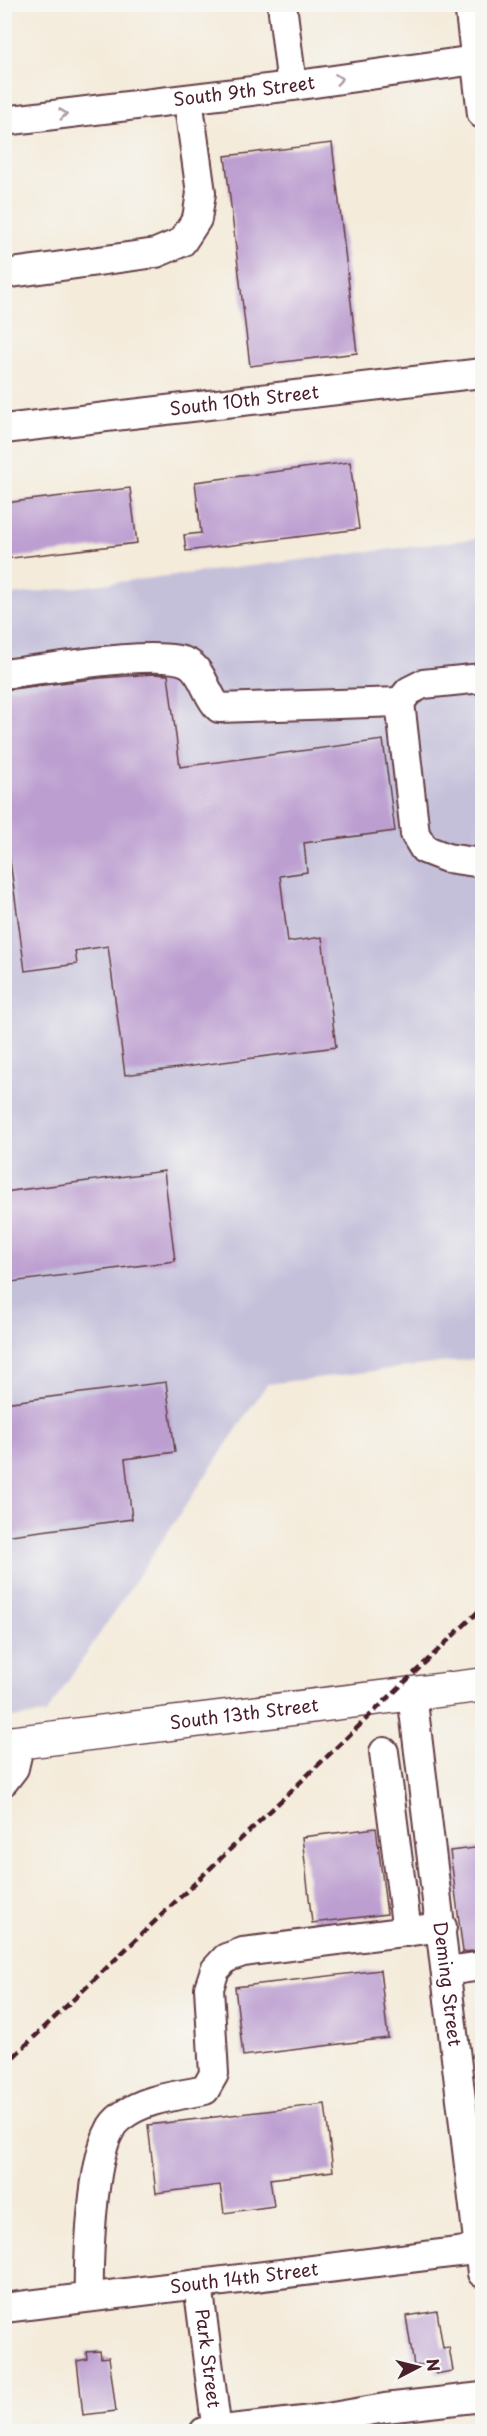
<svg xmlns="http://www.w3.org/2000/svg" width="487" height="2436" font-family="'Playpen Sans',sans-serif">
<rect width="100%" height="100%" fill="#f6f6f2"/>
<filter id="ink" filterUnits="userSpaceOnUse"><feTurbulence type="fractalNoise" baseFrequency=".0167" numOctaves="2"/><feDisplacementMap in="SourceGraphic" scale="12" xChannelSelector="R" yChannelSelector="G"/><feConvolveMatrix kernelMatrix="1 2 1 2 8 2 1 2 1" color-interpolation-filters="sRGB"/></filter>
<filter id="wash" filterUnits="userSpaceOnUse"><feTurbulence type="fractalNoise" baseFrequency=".008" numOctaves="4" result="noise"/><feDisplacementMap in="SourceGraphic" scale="24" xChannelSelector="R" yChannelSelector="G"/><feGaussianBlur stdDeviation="1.35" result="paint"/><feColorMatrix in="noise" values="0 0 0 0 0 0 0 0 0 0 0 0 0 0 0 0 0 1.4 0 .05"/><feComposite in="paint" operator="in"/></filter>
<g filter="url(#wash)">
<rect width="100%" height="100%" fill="#f4ebda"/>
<path fill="#c5c0da" d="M482 538V1358L267 1384 46 1714 5 1719 4 596Z"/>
<g id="blocks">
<path fill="#bc9ed0" d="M332 143 357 353 250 366 225 156Z
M350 462 359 529 186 551 184 535 201 533 195 482Z
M130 488 137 543 4 559V503Z
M153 674 168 675 180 767 383 740 395 831 304 843 307 872 280 876 288 942 322 937 336 1047 125 1075 108 946 75 951 77 964 25 971 4 816V690L101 678Z
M164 1171 175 1261 4 1283V1192Z
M166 1382 175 1452 125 1459 132 1519 4 1536V1403Z
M376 1828 387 1914 312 1923 302 1837Z
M483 1847V1950L463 1952 450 1851Z
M380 1970 388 2038 243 2056 235 1987Z
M325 2104 333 2171 270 2179 274 2206 224 2213 220 2185 156 2193 148 2125Z
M437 2311 443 2348 449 2347 453 2371 436 2374 434 2363 414 2366 406 2316Z
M100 2351 101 2358 109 2357 116 2411 83 2415 77 2361 87 2359 86 2352Z"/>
</g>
</g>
<g filter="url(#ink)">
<use href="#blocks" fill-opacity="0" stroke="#643e45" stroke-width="1.5"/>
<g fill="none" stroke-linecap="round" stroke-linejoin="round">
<defs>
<g id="minor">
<path d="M282 4 292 86"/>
<path d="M469 4 482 114"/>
<path id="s1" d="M4 121 292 86 482 59"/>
<path d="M4 274 156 253 182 242 197 219 201 193 188 99"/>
<path id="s2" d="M4 429 482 373"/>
<path d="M4 674C41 670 161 648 188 663 204 672 206 696 219 708L400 702"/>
<path d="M482 678 423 684 409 691 400 702 415 834 424 849 447 858 482 863"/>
<path id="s3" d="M412 1694 482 2273"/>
<path d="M384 1752 407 1932"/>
<path d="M4 1781 14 1768 20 1742"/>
<path d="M447 1971 482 1966"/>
<path id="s4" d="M198 2284 217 2432"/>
<path d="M89 2297C88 2259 92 2162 110 2130 112 2125 118 2119 122 2116 145 2098 178 2096 205 2090L214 2074 209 1988 215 1970 226 1958 243 1952 442 1927"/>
<path id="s5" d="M4 2308 482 2249"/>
<path d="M204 2432 321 2419 385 2408 482 2397"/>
</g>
<g id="major">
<path id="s6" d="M4 1744 482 1685"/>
</g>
</defs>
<use href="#minor" stroke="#643e45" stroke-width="32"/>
<use href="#major" stroke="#643e45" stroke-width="36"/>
<use href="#minor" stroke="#fff" stroke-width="28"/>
<use href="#major" stroke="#fff" stroke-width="33"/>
<path stroke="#4a1f2b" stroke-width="4.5" stroke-dasharray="9 4.5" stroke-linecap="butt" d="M4 2066 482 1608"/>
</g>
<defs><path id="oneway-chevron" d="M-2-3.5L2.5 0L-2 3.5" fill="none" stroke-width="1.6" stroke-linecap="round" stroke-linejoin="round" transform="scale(1.5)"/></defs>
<g stroke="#ae9aa0">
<use href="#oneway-chevron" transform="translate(339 79) rotate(-8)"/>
<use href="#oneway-chevron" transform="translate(63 114) rotate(-7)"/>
</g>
</g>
<g text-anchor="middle" stroke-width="6" stroke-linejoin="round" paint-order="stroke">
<g font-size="18" fill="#4a1f2b" stroke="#f6f6f2">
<text dy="6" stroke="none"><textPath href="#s1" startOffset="242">South 9th Street</textPath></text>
<text dy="6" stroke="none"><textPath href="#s2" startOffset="242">South 10th Street</textPath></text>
<text dy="6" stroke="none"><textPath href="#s6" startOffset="242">South 13th Street</textPath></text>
<text dy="6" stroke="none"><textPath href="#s3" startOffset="292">Deming Street</textPath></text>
<text dy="6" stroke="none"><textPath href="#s5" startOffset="242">South 14th Street</textPath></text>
<text dy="6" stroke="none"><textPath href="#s4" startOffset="75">Park Street</textPath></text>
</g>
</g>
<rect width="487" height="2436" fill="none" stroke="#f6f6f2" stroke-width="24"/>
<g transform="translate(418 2367) rotate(83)" stroke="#f6f6f2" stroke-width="4.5" paint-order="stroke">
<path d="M0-4.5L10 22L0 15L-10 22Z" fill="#4a1f2b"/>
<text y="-9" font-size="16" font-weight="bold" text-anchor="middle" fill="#4a1f2b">N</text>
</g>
</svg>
